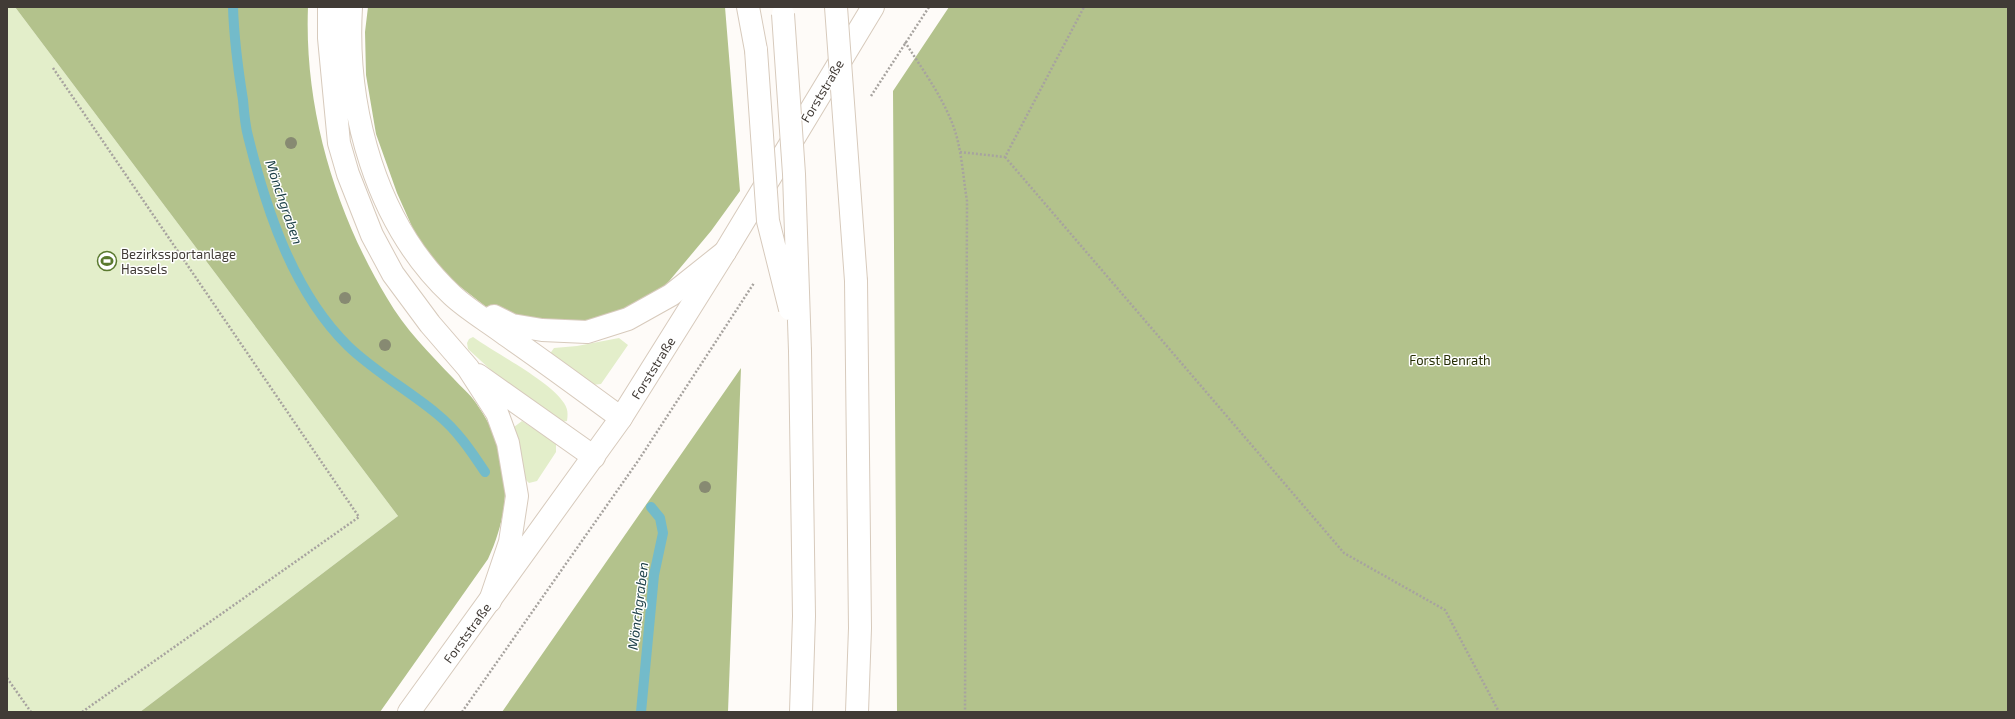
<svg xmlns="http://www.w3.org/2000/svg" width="2015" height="719" font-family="'Exo 2',sans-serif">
<rect width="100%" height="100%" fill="#fefbf8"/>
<path fill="#e3eeca" d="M7 7H15L398 516 140 712H7Z
M473 337C497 354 550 381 564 403 568 409 568 414 567 421L561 422 516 393 468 349 467 343 469 339Z
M619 338 628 345 601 384 592 385 549 355 554 348 577 346Z
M522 421 556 443V452L537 481 529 483 526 480 514 427Z"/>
<path fill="#b3c28c" d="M15 7H308C304 108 335 212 387 298 404 328 430 354 453 378 461 387 470 394 476 403 512 453 513 505 488 559L380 712H140L398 516Z
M368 7H725L740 191 711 231 660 292 606 320 565 325 520 320 485 306 449 278 418 240 397 193 376 134 366 75 365 32Z
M949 7H2008V712H897L893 91Z
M741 368 728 712H502Z"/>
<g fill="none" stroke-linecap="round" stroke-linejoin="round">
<path stroke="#73bbca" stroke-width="10" d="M233 7C234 38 238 69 243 100 244 112 245 125 248 136 266 209 293 292 348 346 375 372 408 390 437 414 457 430 471 451 485 472
M641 712 654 575 663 533 660 518 651 507"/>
<defs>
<path id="major" d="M409 712 621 418 725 252 873 7"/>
<path id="highway" d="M329 7V38L339 143 348 174 372 235 393 274 430 324 468 368 497 413 508 443 517 496 510 542 490 601
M351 7C345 109 376 224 452 295 468 310 489 322 506 335 545 362 583 390 621 418
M748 7 756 50
M856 281 860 628 857 712
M494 316 512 325 542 330 587 332 628 319 671 295 725 252
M800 351 804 616 801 712
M478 375 594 457"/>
</defs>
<use href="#major" stroke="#d7cabc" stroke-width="24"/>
<use href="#highway" stroke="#d7cabc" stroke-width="24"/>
<path stroke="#a7a39f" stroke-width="2.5" stroke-dasharray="2 2" stroke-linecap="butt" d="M905 42C922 69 943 97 954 128 962 151 963 177 967 201L965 712
M53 68 359 517 82 712
M871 96 929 7
M960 152 1005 157 1084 7
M1005 157 1344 553 1445 610 1499 712
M7 678 31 712
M462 712 638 461 754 283"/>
<use href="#major" stroke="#fff" stroke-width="22"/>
<use href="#highway" stroke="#fff" stroke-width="22"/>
<defs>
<path id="highway-bridge" d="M836 7 856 281
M783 14 794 174 800 351
M756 50 768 221 790 309"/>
</defs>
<use href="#highway-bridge" stroke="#d7cabc" stroke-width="24" stroke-linecap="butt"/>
<use href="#highway-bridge" stroke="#fff" stroke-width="22"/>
</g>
<g fill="#878a72">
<circle cx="291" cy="143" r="6"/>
<circle cx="345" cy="298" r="6"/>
<circle cx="385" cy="345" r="6"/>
<circle cx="705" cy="487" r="6"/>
</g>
<defs>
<symbol id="stadium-ring" viewBox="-11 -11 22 22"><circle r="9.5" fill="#fff" stroke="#5a792f" stroke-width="1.5"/><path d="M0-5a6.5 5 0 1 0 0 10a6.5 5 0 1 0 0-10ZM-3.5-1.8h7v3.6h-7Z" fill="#5a792f"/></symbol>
</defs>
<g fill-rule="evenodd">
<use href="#stadium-ring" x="96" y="250" width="22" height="22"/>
</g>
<g text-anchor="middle" stroke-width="3" stroke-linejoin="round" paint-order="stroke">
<g font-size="13" fill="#413b36" stroke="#fff">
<text transform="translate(822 91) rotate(-59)" y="5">Forststraße</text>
<text transform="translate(653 368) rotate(-58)" y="5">Forststraße</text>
<text transform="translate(467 633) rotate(-54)" y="5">Forststraße</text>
</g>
<g font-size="13" fill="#413b36" stroke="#fff" text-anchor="start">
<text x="121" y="259">Bezirkssportanlage<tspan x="121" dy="15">Hassels</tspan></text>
</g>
<g font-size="13" fill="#262e04" stroke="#fff">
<text x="1450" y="365">Forst Benrath</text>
</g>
<g font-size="14" font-style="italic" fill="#1e4148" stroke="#fff">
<text transform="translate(284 202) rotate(71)" y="5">Mönchgraben</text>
<text transform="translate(638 606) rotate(-83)" y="5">Mönchgraben</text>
</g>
</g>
<rect width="2015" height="719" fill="none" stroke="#413b36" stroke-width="16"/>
</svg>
